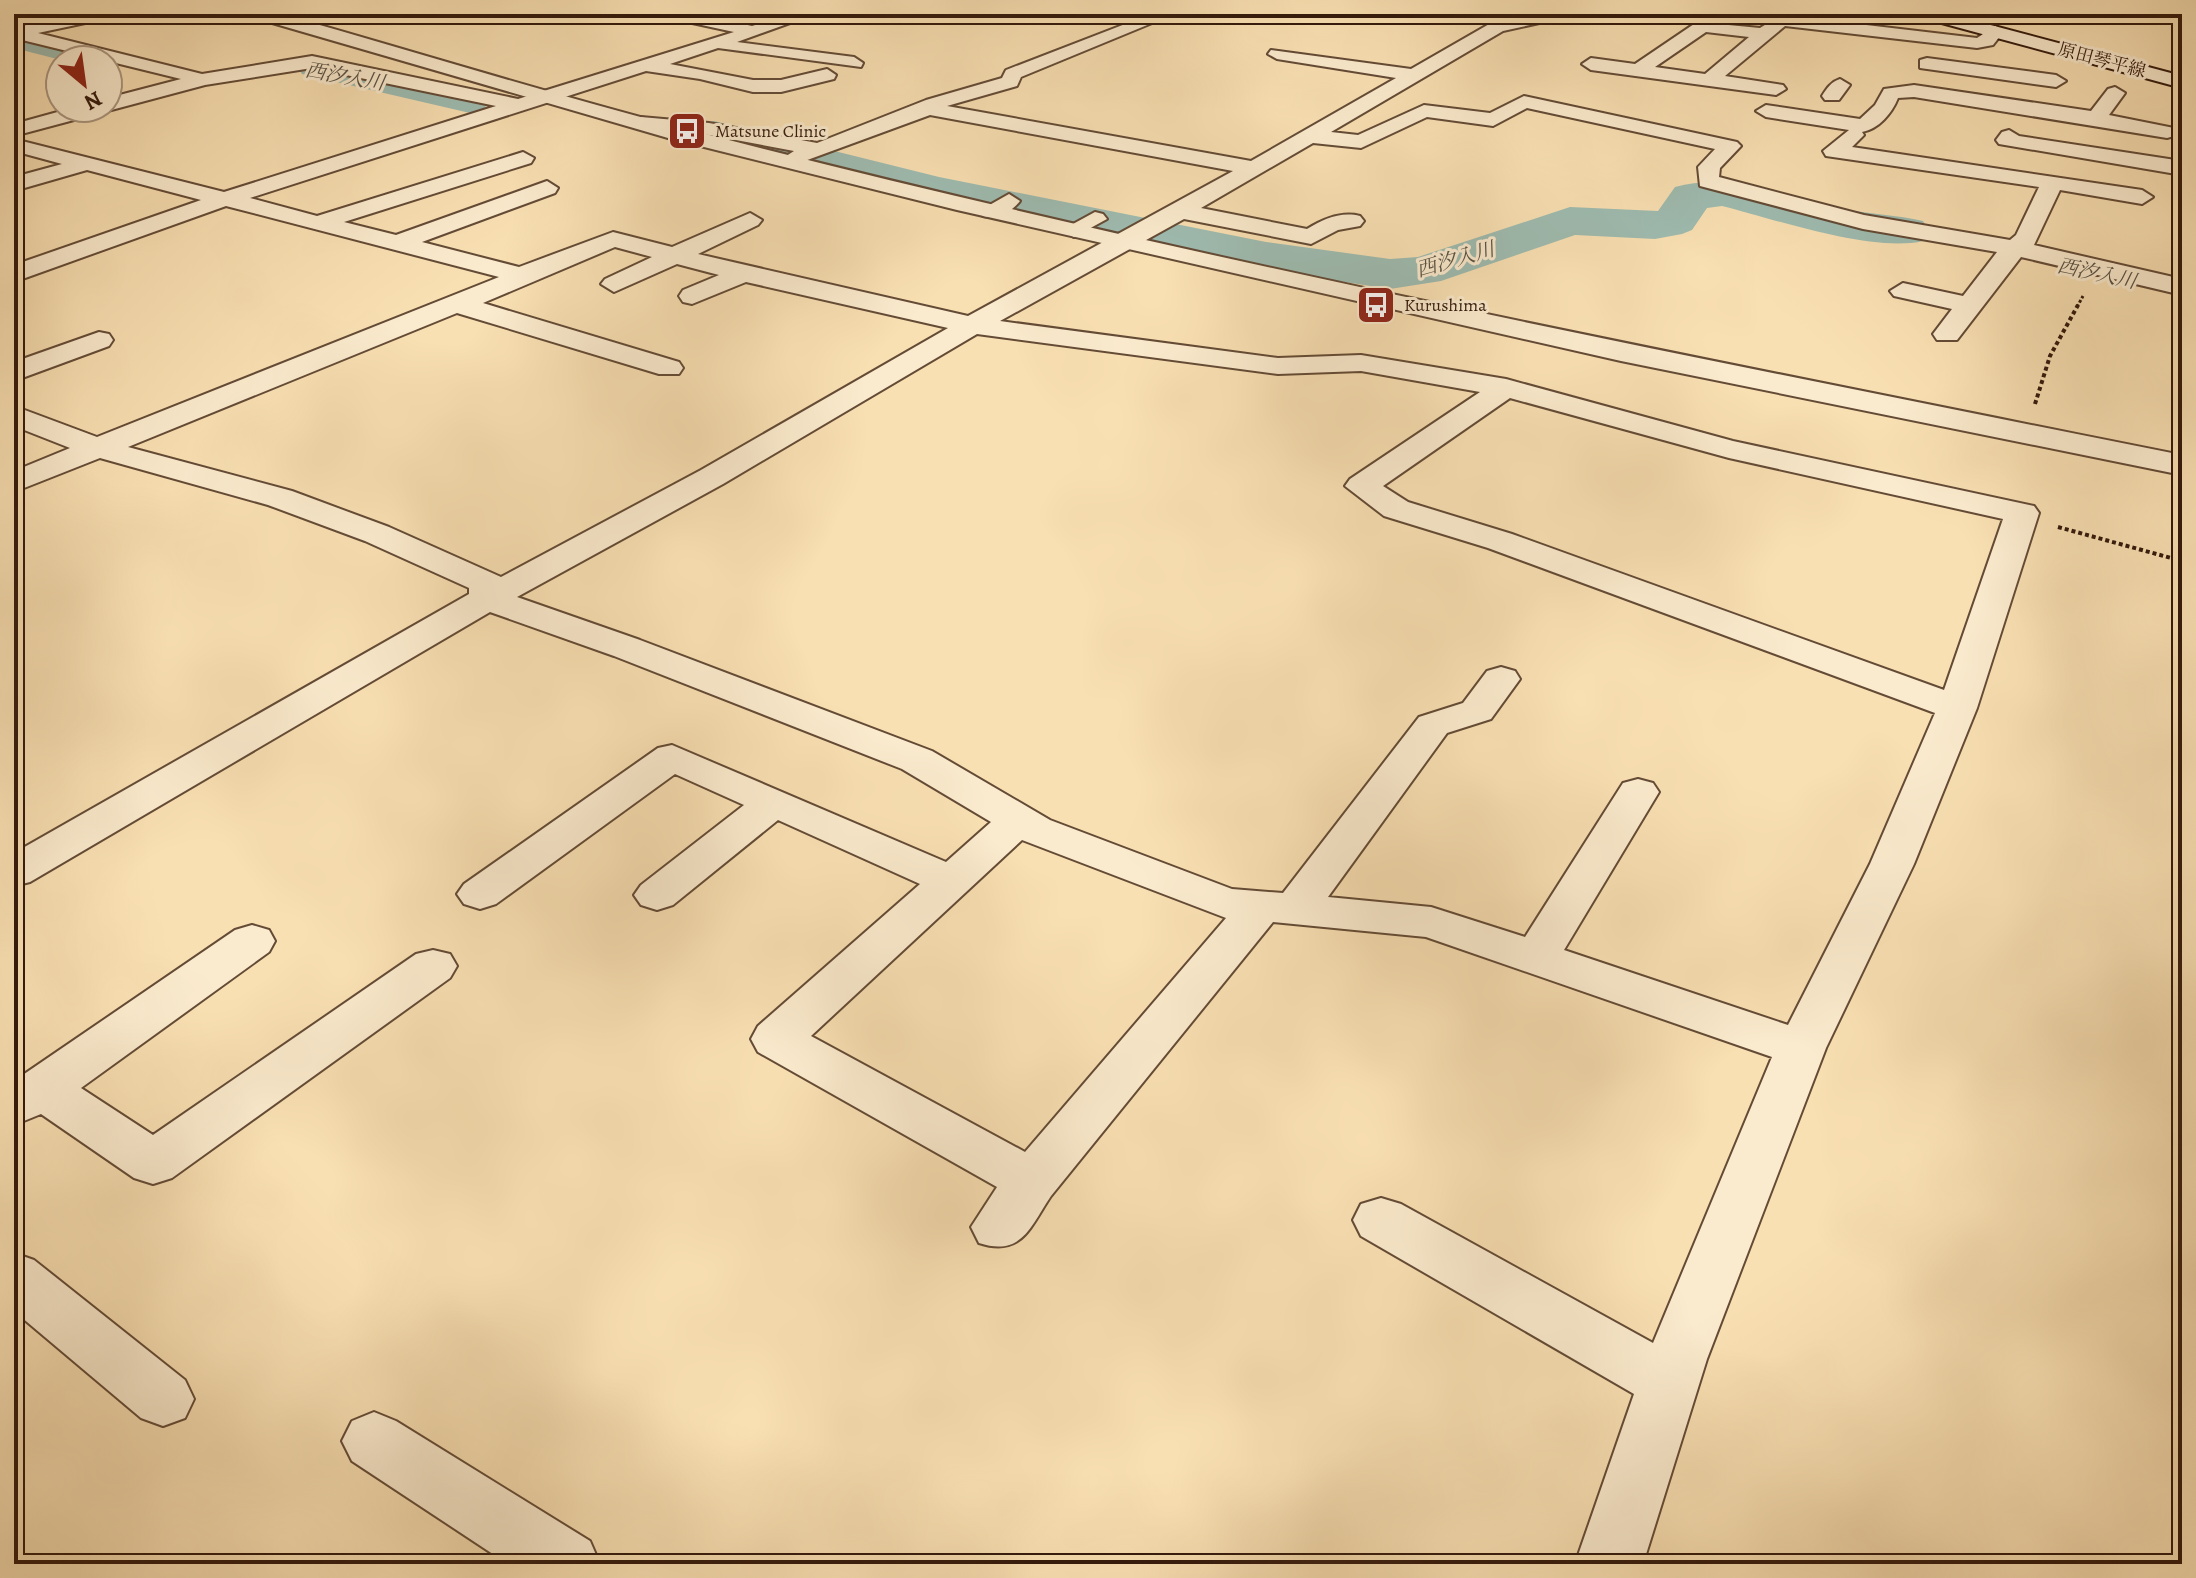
<svg xmlns="http://www.w3.org/2000/svg" width="2196" height="1578" font-family="Alegreya,'Noto Serif JP',serif">
<rect width="100%" height="100%" fill="#f9e0b3"/>
<filter id="stains"><feTurbulence type="fractalNoise" baseFrequency=".0025" numOctaves="4"/><feColorMatrix values="0 0 0 0 .2 0 0 0 0 .09 0 0 0 0 .02 0 0 0 .5 -.17"/></filter>
<radialGradient id="worn" r=".72"><stop offset=".6" stop-color="#630" stop-opacity="0"/><stop offset="1" stop-color="#630" stop-opacity=".3"/></radialGradient>
<g fill="none" stroke-linecap="round" stroke-linejoin="round">
<path fill="#9ebcb1" fill-rule="evenodd" d="M14 27 115 52 120 60 108 69V60H61L14 48Z
M315 55 484 93 489 101 484 109 470 113 302 74 297 66 302 58Z
M714 121 939 177 1266 242 1390 259 1418 257 1570 207 1658 211 1675 187C1733 172 1787 197 1844 209 1870 214 1897 215 1923 221L1929 231 1923 241C1872 253 1774 219 1722 206L1707 208 1692 230 1682 234 1655 239 1575 235 1441 281 1390 289 1266 270 939 203 700 142 694 133 700 124Z"/>
<defs>
<path id="minor" d="M79 14H111L109 18 38 33 202 74 312 56 518 99 734 32 669 18 667 14H699L752 26 790 14H815L737 42 854 57 863 63 861 67 718 48 670 64 753 80H781L827 69 836 75 834 79 781 92H753L700 79 646 71 250 198 317 216 523 152 534 158 531 163 344 222 396 235 547 181 558 188 555 193 422 242 519 267 613 232 672 247 750 213 762 220 758 225 698 254 968 316 1233 171 930 115 791 166 780 160 794 151 709 135 641 129 631 123 641 117 709 123 817 143 926 100 1002 78 1006 70 1151 14H1174L1021 77 1017 86 947 106 1251 161 1396 78 1277 59 1268 54 1271 50 1411 69 1491 23 1533 14H1564L1562 18 1503 31 1331 132 1358 135 1424 105 1490 113 1524 96 1737 142 1741 146 1720 168 1719 177 1864 215 2010 240 2016 235 2039 187 1826 156 1823 151 1849 130 1766 117 1756 111 1766 105 1860 119 1875 105 1884 89 1914 85 2091 111 2108 89 2115 87 2125 93 2109 115 2174 128 2177 132 2174 136 2167 138 1914 97 1898 98C1892 113 1879 129 1862 132L1864 135 1852 147 2142 190 2153 197 2142 204 2060 190 2034 245 2182 279V295L2021 257 1957 340H1937L1933 334 1952 309 1894 296 1890 291 1903 283 1963 296 1997 252 1863 229 1700 186 1698 167 1715 149 1527 108 1493 126 1427 117 1361 148 1313 143 1201 208 1307 229C1323 219 1341 211 1360 216L1364 221 1360 226 1338 230 1311 244 1184 219 1000 321 1278 358 1361 355 1506 379 1733 441 2034 506 2039 513 1977 708 1914 864 1826 1048 1707 1359 1643 1564H1575L1634 1394 1361 1236 1353 1220 1361 1204 1381 1198 1401 1204 1653 1343 1772 1057 1426 937 1273 922 1051 1196C1030 1227 1022 1257 979 1243L971 1227 997 1187 758 1052 751 1039 758 1026 920 884 778 820 673 905 657 910 641 905 634 895 641 885 744 805 675 774 496 904 480 909 464 904 457 894 464 884 658 748 672 745 946 862 991 822 902 769 614 656 490 612 30 882 14 886V853L469 594V588L365 541 268 505 100 458 14 492V471L70 448 14 426V406L97 437 499 277 226 206 14 282V265L201 200 87 170 14 191V177L62 164 14 151V139L224 192 496 106 312 68 205 85 14 136V124L72 108H108V98L181 79 14 38 17 27ZM615 247 652 257 605 279 601 284 614 292 677 264 719 275 683 290 679 296 683 302 692 304 746 282 948 328 701 470 501 577 389 527 292 491 128 447 457 313 659 374H679L683 368 679 362 483 303ZM977 334 1278 374 1361 371 1480 392 1350 479 1345 486 1384 516 1488 548 1935 713 1870 864 1788 1025 1564 950 1659 792 1653 783 1638 779 1623 783 1525 937 1431 907 1328 897 1447 733 1491 719 1520 679 1515 671 1501 667 1487 671 1463 703 1419 717 1283 893 1232 889 1050 820 932 751 640 640 517 597 723 484ZM1510 398 1729 458 2003 519 1944 690 1512 534 1408 502 1383 486ZM1022 840 1226 918 1025 1152 811 1036Z
M1285 14H1319L1322 17 1313 22Z
M1781 15 1977 38 1995 26 2004 31 1993 45 1977 48 1785 26 1725 76 1783 85 1786 89 1776 95 1591 70 1582 64 1591 58 1635 64 1697 22 1760 28ZM1706 32 1749 37 1705 74 1655 67Z
M1927 58 2056 75 2066 81 2056 87 1920 68V60Z
M1840 79 1850 85 1839 100H1825L1822 96C1827 88 1831 82 1840 79Z
M2009 130 2019 136 2182 161V175L1999 144 1996 140 2002 132Z
M1009 194 1020 201C1012 212 996 219 983 216L979 211Z
M1095 212 1103 214 1107 219 1074 237 1062 230Z
M99 332 109 334 113 340 109 346 14 381V362Z
M252 925 269 930 275 941 269 952 81 1088 153 1135 416 954 433 950 450 954 457 966 450 978 172 1178 153 1184 134 1178 41 1114 14 1125V1081L235 930Z
M14 1253 34 1260 185 1380 194 1399 185 1418 163 1426 141 1418 14 1311Z
M374 1412 396 1421 590 1541 600 1564H508L352 1461 342 1441 352 1421Z"/>
<path id="tertiary" d="M252 14H281C416 52 550 94 686 129 1180 257 1682 355 2182 455V475L1621 361 957 210 668 138 255 18Z"/>
<path id="secondary" d="M1920 14H1949L2182 76V88L1923 18Z"/>
</defs>
<use href="#minor" stroke="#644b36" stroke-width="4"/>
<use href="#tertiary" stroke="#644b36" stroke-width="4"/>
<use href="#secondary" stroke="#33190c" stroke-width="4"/>
<path stroke="#33190c" stroke-width="2" stroke-dasharray="3 2" stroke-linecap="butt" d="M1195 14 1265 22"/>
<path stroke="#33190c" stroke-width="3" stroke-dasharray="3 2" stroke-linecap="butt" d="M2077 307 2083 296"/>
<path stroke="#33190c" stroke-width="4" stroke-dasharray="4 3" stroke-linecap="butt" d="M2035 404 2050 356 2078 305
M2058 527 2182 561"/>
<use href="#minor" fill="#fbebce" fill-rule="evenodd"/>
<use href="#tertiary" fill="#fbebce" fill-rule="evenodd"/>
<use href="#secondary" fill="#fbebce" fill-rule="evenodd"/>
</g>
<defs>
<symbol id="bus-square" viewBox="-11 -11 22 22"><rect x="-9" y="-9" width="18" height="18" rx="4" fill="#8f2418" stroke="#fbebce"/><path d="M-5-6H5V4H4V6H2V4H-2V6H-4V4H-5ZM-3.5-4V0h7V-4ZM-3.5 1.2v1.5H-2V1.2ZM2 1.2v1.5H3.5V1.2Z" fill="#fff"/></symbol>
</defs>
<g fill-rule="evenodd">
<use href="#bus-square" x="665" y="109" width="44" height="44"/>
<use href="#bus-square" x="1354" y="283" width="44" height="44"/>
</g>
<g text-anchor="middle" stroke-width="6" stroke-linejoin="round" paint-order="stroke">
<g font-size="18" fill="#33190c" stroke="#fbebce">
<text transform="translate(2102 60) rotate(15)" y="6">原田琴平線</text>
</g>
<g font-size="18" fill="#33190c" stroke="#fbebce" text-anchor="start">
<text x="715" y="137">Matsune Clinic</text>
<text x="1404" y="311">Kurushima</text>
</g>
<g font-size="20" font-style="italic" fill="#585246" stroke="#fbebce">
<text transform="translate(345 76) rotate(10)" y="7">西汐入川</text>
<text transform="translate(1455 259) rotate(-16)" y="7">西汐入川</text>
<text transform="translate(2097 273) rotate(12)" y="7">西汐入川</text>
</g>
</g>
<rect width="2196" height="1578" fill="none" stroke="#f9e0b3" stroke-width="48"/>
<rect x="16" y="16" width="2164" height="1546" fill="none" stroke="#33190c" stroke-width="4"/>
<rect x="24" y="24" width="2148" height="1530" fill="none" stroke="#33190c" stroke-width="2"/>
<g transform="translate(84 84) rotate(151)"><circle r="38" fill="#fbebce" stroke="#ab9780" stroke-width="2"/>
<path d="M0-6L14 30L0 20L-14 30Z" fill="#8f2418"/>
<text y="-12" font-size="22" font-weight="bold" text-anchor="middle" fill="#33190c">N</text>
</g>
<rect width="100%" height="100%" filter="url(#stains)"/>
<rect width="100%" height="100%" fill="url(#worn)"/>
</svg>
